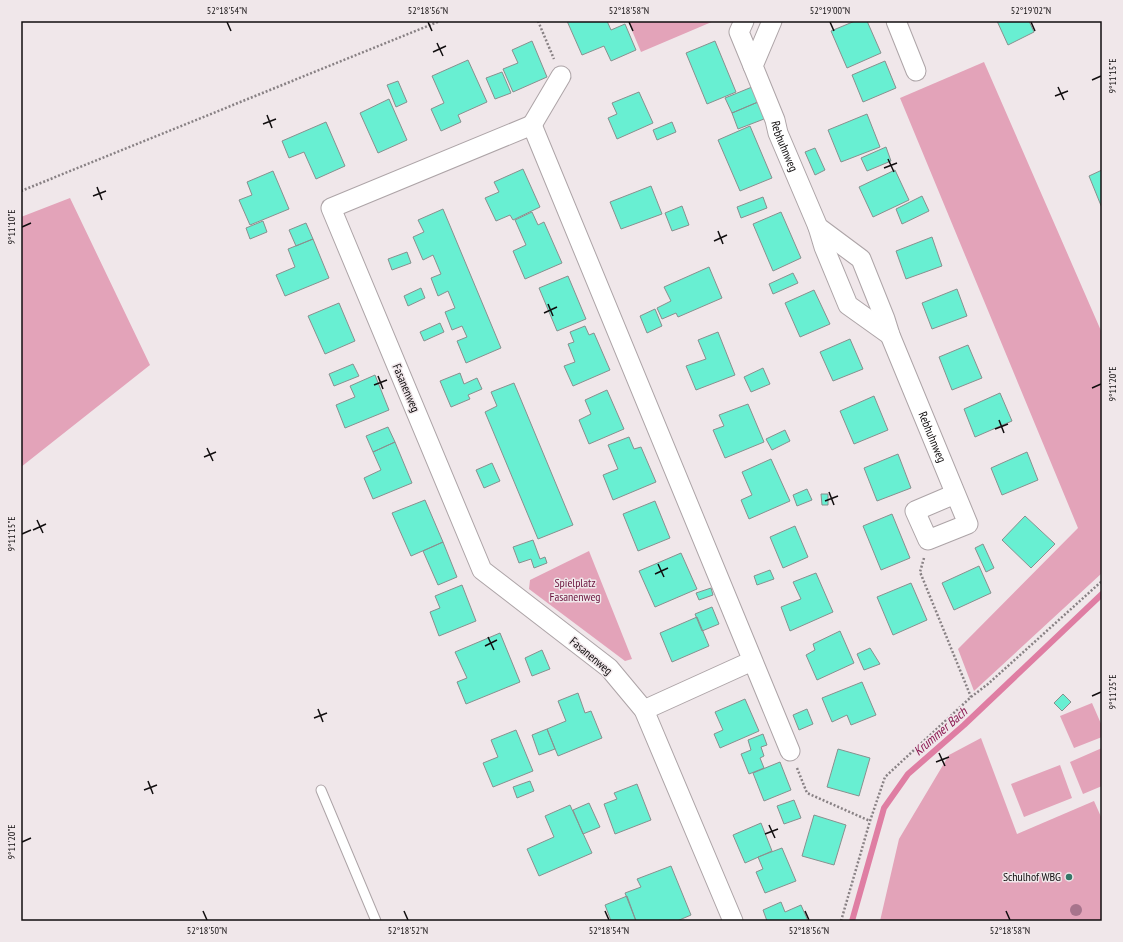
<svg xmlns="http://www.w3.org/2000/svg" width="1123" height="942" font-family="'PT Sans Narrow',sans-serif">
<rect width="100%" height="100%" fill="#f0e7ea"/>
<path fill="#e3a3b9" d="M628 21H714L641 52Z
M984 62 1102 333V573L974 691 958 649 1078 528 900 98Z
M70 198 150 365 21 467V217Z
M589 551 632 659 625 661 529 589 530 580Z
M1092 703 1102 726V737L1074 748 1060 716Z
M981 738 1017 834 1094 801 1102 819V921H880L899 839 949 755Z
M1102 748V786L1083 794 1070 762Z
M1060 765 1072 798 1024 817 1011 784Z"/>
<g fill="none" stroke-linecap="round" stroke-linejoin="round">
<path stroke="#df7ea3" stroke-width="6" d="M852 921 884 808 908 774 964 725 1102 594"/>
</g>
<path fill="#68efd2" stroke="#88908e" d="M567 21H607L611 30 625 24 636 50 611 61 604 46 582 55Z
M855 21H867L881 53 847 68 831 31Z
M997 21H1029L1034 32 1008 45Z
M532 41 547 77 513 92 503 69 518 63 512 50Z
M715 41 736 92 707 104 686 53Z
M468 60 487 102 458 115 461 122 441 131 431 109 444 103 432 76Z
M885 61 896 88 863 102 852 75Z
M502 72 511 93 495 99 486 78Z
M398 81 407 102 396 107 387 85Z
M752 87 758 102 732 113 725 98Z
M639 92 653 123 617 139 608 118 617 114 612 103Z
M389 99 407 140 378 153 360 113Z
M758 102 764 119 738 129 732 113Z
M867 114 880 147 841 162 828 130Z
M326 122 345 166 316 179 304 152 289 158 282 141Z
M672 122 676 132 657 140 653 130Z
M750 126 772 178 740 191 718 140Z
M886 147 891 161 867 171 861 158Z
M815 148 825 170 815 175 805 152Z
M523 169 540 207 513 220 510 215 496 221 485 198 499 192 494 182Z
M895 170 909 200 873 217 859 187Z
M1102 170V208L1089 176Z
M273 171 289 209 250 225 239 200 252 195 247 182Z
M651 186 662 214 621 229 610 202Z
M922 196 929 211 902 224 896 209Z
M763 197 767 208 741 218 737 207Z
M682 206 689 225 672 231 665 213Z
M443 209 501 348 466 363 457 341 467 337 462 326 452 330 445 312 455 308 448 291 438 296 431 278 441 274 433 255 423 260 413 237 424 232 418 220Z
M532 212 538 225 544 222 562 263 525 279 513 251 526 245 515 220Z
M781 212 801 258 773 271 753 224Z
M263 221 267 232 250 239 246 228Z
M306 223 313 239 296 246 289 230Z
M932 237 942 266 906 279 896 251Z
M313 239 329 278 285 296 276 275 295 267 288 249Z
M407 252 411 263 392 270 388 259Z
M709 267 722 298 678 317 676 313 662 319 657 308 671 301 664 287Z
M793 273 798 283 773 294 769 284Z
M568 276 586 319 557 331 539 288Z
M421 288 425 298 408 306 404 296Z
M957 289 967 316 932 329 922 303Z
M814 290 830 324 800 337 785 303Z
M339 303 355 341 325 354 308 316Z
M655 309 662 326 647 333 640 316Z
M440 323 444 332 424 341 420 332Z
M585 326 589 335 594 333 610 370 573 386 564 366 575 362 568 344 574 342 570 332Z
M718 332 735 375 696 390 686 366 706 359 698 340Z
M850 339 863 369 833 381 820 352Z
M968 345 982 378 952 390 939 357Z
M353 364 359 376 334 386 329 374Z
M763 368 770 384 751 392 744 377Z
M460 373 464 384 477 378 482 389 468 395 470 399 451 407 440 381Z
M375 375 389 410 345 428 336 405 355 397 350 386Z
M514 383 573 525 538 539 485 412 497 406 491 392Z
M607 390 624 429 589 444 579 420 591 414 585 400Z
M1000 393 1012 421 975 437 964 409Z
M874 396 888 430 854 444 840 411Z
M748 404 764 442 725 458 713 430 724 426 719 415Z
M388 427 395 442 373 452 366 436Z
M785 430 790 441 772 450 766 439Z
M629 437 634 449 641 447 656 482 613 500 603 475 618 469 608 445Z
M395 442 412 483 373 499 364 478 381 470 373 452Z
M1027 452 1038 480 1002 495 991 468Z
M898 454 911 488 877 501 864 468Z
M771 459 790 501 749 519 741 500 752 495 742 472Z
M492 463 500 481 484 488 476 470Z
M807 489 812 500 797 506 793 495Z
M821 494H828V505H822Z
M425 500 443 542 411 556 392 513Z
M655 501 670 538 638 551 623 514Z
M892 514 910 558 881 570 863 526Z
M1025 516 1055 544 1031 568 1002 540Z
M795 526 808 557 783 568 770 537Z
M533 540 540 559 545 557 547 563 534 568 531 559 519 563 513 547Z
M443 542 457 577 438 585 423 551Z
M983 544 994 568 986 572 975 548Z
M681 553 697 589 655 607 639 571Z
M979 566 991 593 954 610 942 583Z
M770 570 774 579 757 585 754 576Z
M816 573 833 612 790 631 781 607 801 599 793 582Z
M911 583 927 620 893 635 877 597Z
M462 585 476 621 439 636 430 612 440 608 435 596Z
M711 588 713 595 699 600 696 593Z
M712 607 719 624 702 631 695 614Z
M697 617 709 646 672 662 660 633Z
M840 631 854 663 817 680 806 655 815 650 813 644Z
M500 633 520 682 466 704 457 682 467 678 455 652Z
M870 648 880 664 864 670 857 654Z
M542 650 550 669 532 676 525 658Z
M862 682 876 715 851 725 847 715 832 722 822 698Z
M578 693 585 713 591 711 602 738 558 756 547 729 566 721 558 701Z
M1063 694 1071 702 1062 711 1054 703Z
M745 699 759 731 720 748 714 734 723 730 715 712Z
M807 709 813 724 799 730 793 715Z
M547 729 555 749 539 755 532 735Z
M516 730 533 771 493 787 483 763 498 757 491 740Z
M763 734 767 745 761 747 764 756 760 758 764 768 749 774 741 754 751 750 748 740Z
M838 749 870 758 859 796 827 787Z
M780 762 791 790 764 801 753 773Z
M530 781 534 791 517 798 513 787Z
M637 784 651 820 615 834 604 804 617 799 614 793Z
M794 800 801 818 784 824 777 806Z
M589 803 600 827 583 834 573 810Z
M570 805 592 853 539 876 527 849 554 837 545 816Z
M814 815 846 825 834 865 802 856Z
M761 823 772 851 745 863 733 835Z
M782 848 796 881 765 893 756 872 763 869 758 857Z
M671 866 691 915 677 921H636L625 893 641 887 637 879Z
M627 896 636 921H611L605 905Z
M781 902 785 912 801 905 808 921H767L763 910Z"/>
<g fill="none" stroke-linecap="round" stroke-linejoin="round">
<defs>
<path id="lane" d="M321 790 376 921"/>
<g id="street">
<path d="M744 21 739 32 753 66"/>
<path id="s1" d="M772 21 753 66 775 120 778 133 818 227 861 259 885 319 890 335 968 524 928 540 915 511 955 494"/>
<path d="M896 21 916 71"/>
<path d="M532 125 561 76"/>
<path d="M818 227 824 247 848 305 890 335"/>
<path d="M644 710 752 661"/>
<path d="M733 921 644 710 609 668 482 570 331 208 532 125 790 751"/>
</g>
</defs>
<use href="#lane" stroke="#ada4a7" stroke-width="11"/>
<use href="#street" stroke="#ada4a7" stroke-width="21"/>
<path stroke="#888184" stroke-width="2.5" stroke-dasharray="2 2" stroke-linecap="butt" d="M538 21 554 59
M21 191 440 21
M924 558 920 572 971 697
M797 768 807 793 870 821
M841 921 870 821 885 777 971 697 988 684 1102 581"/>
<use href="#lane" stroke="#fff" stroke-width="9"/>
<use href="#street" stroke="#fff" stroke-width="19"/>
</g>
<circle fill="#a7748c" cx="1076" cy="910" r="6"/>
<path fill="none" stroke="#110e0f" stroke-width="1.5" d="M227 22 231 31M428 22 432 31M629 22 633 31M830 22 834 31M1031 22 1035 31M437 43 443 56M433 52 446 46M1092 80 1101 76M1058 87 1064 100M1055 96 1068 91M267 115 272 128M263 124 276 119M888 159 894 172M884 168 897 163M97 187 102 200M93 196 106 191M22 227 31 223M718 231 723 244M714 241 727 235M548 304 553 316M544 313 557 307M378 376 383 389M374 385 387 380M1092 388 1101 384M999 420 1004 433M995 429 1008 424M207 448 213 461M204 457 216 452M829 492 834 505M825 501 838 496M37 520 43 533M33 530 46 524M22 534 31 530M658 564 664 577M655 574 668 568M488 637 494 650M485 646 497 640M1092 696 1101 692M318 709 323 722M314 718 327 713M939 753 945 766M936 762 949 757M148 781 153 794M144 790 157 785M769 825 775 838M765 834 778 829M22 842 31 838M203 911 207 920M404 911 408 920M605 911 609 920M805 911 809 920M1006 911 1010 920"/>
<circle fill="#347768" stroke="#f0e7ea" stroke-width="1.5" cx="1069" cy="877" r="4"/>
<g text-anchor="middle" stroke-width="3" stroke-linejoin="round" paint-order="stroke">
<g font-size="12" fill="#110e0f" stroke="#f0e7ea">
<text dy="4" stroke="none"><textPath href="#s1" startOffset="135">Rebhuhnweg</textPath></text>
<text transform="translate(406 388) rotate(67)" y="4">Fasanenweg</text>
<text dy="4" stroke="none"><textPath href="#s1" startOffset="468">Rebhuhnweg</textPath></text>
<text transform="translate(591 656) rotate(40)" y="4">Fasanenweg</text>
</g>
<g font-size="12" fill="#6c163f" stroke="#f0e7ea">
<text x="575" y="587">Spielplatz<tspan x="575" dy="14">Fasanenweg</tspan></text>
</g>
<g font-size="12" fill="#110e0f" stroke="#f0e7ea" text-anchor="end">
<text x="1061" y="881">Schulhof WBG</text>
</g>
<g font-size="13" font-style="italic" fill="#8b1851" stroke="#f0e7ea">
<text transform="translate(940 731) rotate(-41)" y="5">Krummer Bach</text>
</g>
</g>
<rect width="1123" height="942" fill="none" stroke="#f0e7ea" stroke-width="44"/>
<rect x="22" y="22" width="1079" height="898" fill="none" stroke="#110e0f" stroke-width="1.5"/>
<g font-size="10" text-anchor="middle" fill="#110e0f">
<text x="227" y="14">52°18'54"N</text>
<text x="428" y="14">52°18'56"N</text>
<text x="629" y="14">52°18'58"N</text>
<text x="830" y="14">52°19'00"N</text>
<text x="1031" y="14">52°19'02"N</text>
<text transform="translate(1112 76) rotate(-90)" y="4">9°11'15"E</text>
<text transform="translate(11 227) rotate(-90)" y="4">9°11'10"E</text>
<text transform="translate(1112 384) rotate(-90)" y="4">9°11'20"E</text>
<text transform="translate(11 534) rotate(-90)" y="4">9°11'15"E</text>
<text transform="translate(1112 692) rotate(-90)" y="4">9°11'25"E</text>
<text transform="translate(11 842) rotate(-90)" y="4">9°11'20"E</text>
<text x="207" y="934">52°18'50"N</text>
<text x="408" y="934">52°18'52"N</text>
<text x="609" y="934">52°18'54"N</text>
<text x="809" y="934">52°18'56"N</text>
<text x="1010" y="934">52°18'58"N</text>
</g>
</svg>
